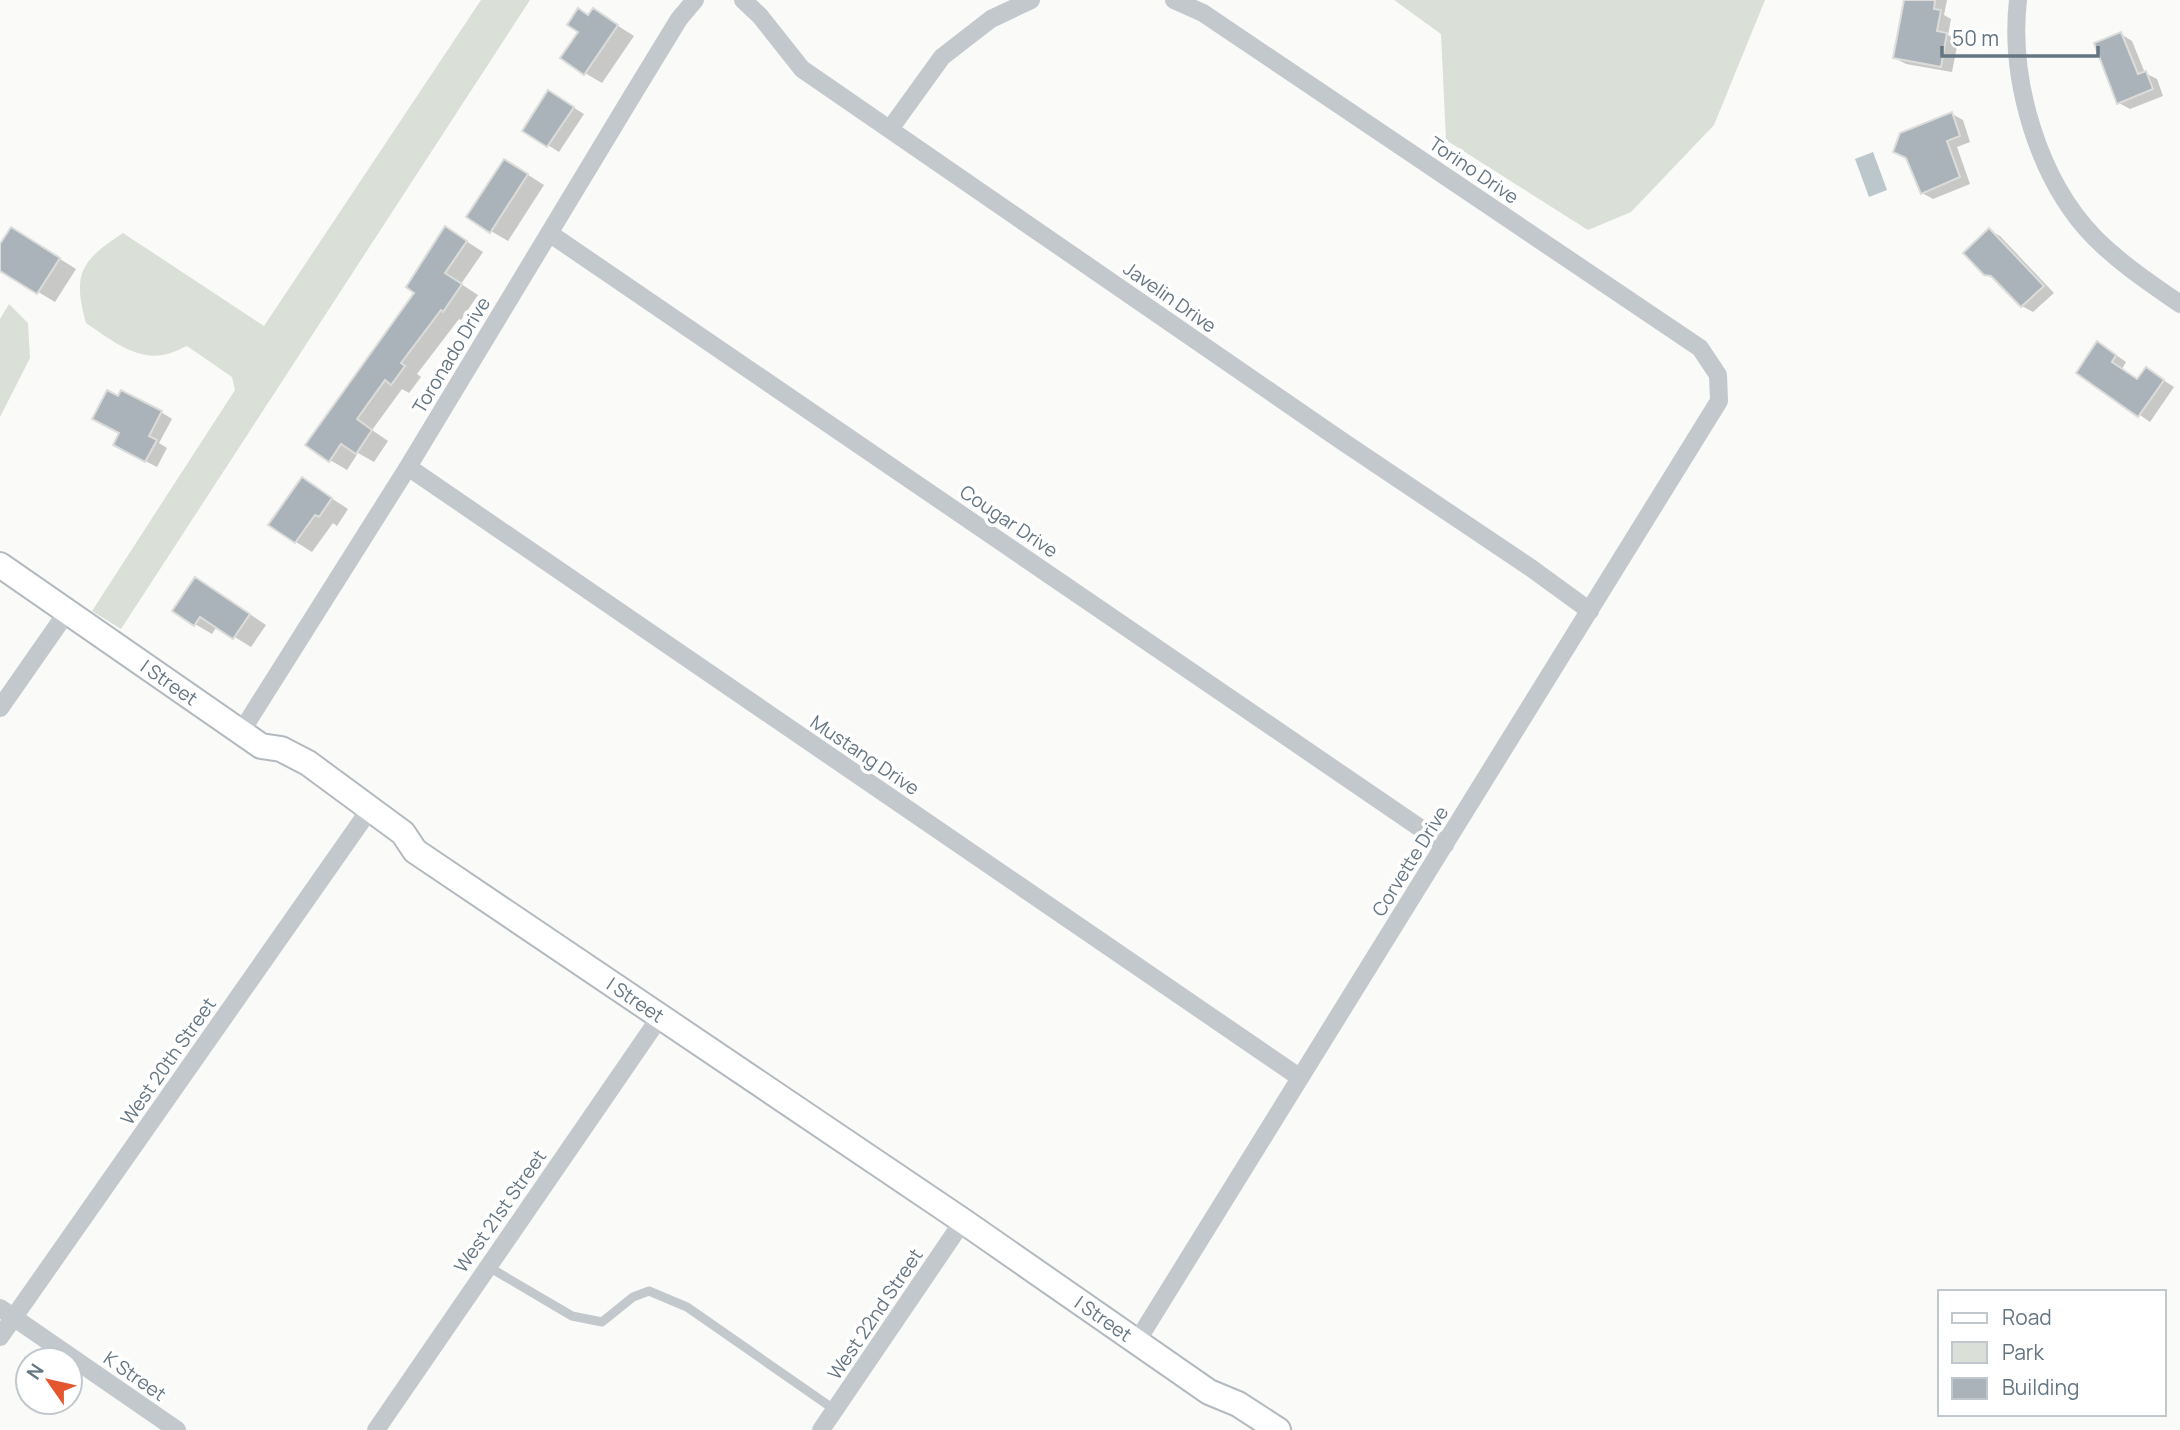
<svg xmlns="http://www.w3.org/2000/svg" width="2180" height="1430" font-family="Manrope,sans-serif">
<rect width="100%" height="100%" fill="#fafaf8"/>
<path fill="#dadfd7" d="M481 0H530L121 629 92 611 235 390 232 377 187 346C181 348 174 353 167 354 137 362 110 339 86 323 72 273 81 261 123 233L264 326Z
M1394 0H1765L1714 125 1631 212 1588 230 1446 140 1441 34Z
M9 304 28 323 30 358 0 417V319Z"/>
<path fill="#bbc7cb" d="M1873 152 1887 190 1869 197 1855 159Z"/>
<path fill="#0003" d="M1905 0H1947L1944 15 1951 19 1948 35 1958 41 1952 72 1906 64 1895 58Z
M593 10 634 36 602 83 585 73 589 16Z
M2121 34 2132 41 2145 73 2157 79 2163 96 2130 109 2119 103Z
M560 99 584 114 559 152 524 130Z
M1952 114 1963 120 1970 142 1957 147 1970 184 1933 199 1922 193 1909 159 1895 152Z
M522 171 544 185 508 241 491 231Z
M1989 230 2000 236 2054 293 2033 312 2022 306 1998 281 1985 274Z
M28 239 76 269 55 302 0 269V247Z
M463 239 483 252 461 284 478 295 461 320 459 319 417 374 421 377 409 393 402 389 372 430 388 441 374 462 358 453 347 470 330 460Z
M2109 350 2126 362 2122 369 2138 381 2157 376 2174 387 2150 422 2078 372Z
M161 412 172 419 159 443 167 448 157 467 126 451 121 432Z
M302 479 348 509 337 526 333 523 312 552 296 542Z
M212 589 266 625 251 647 217 626 212 634 195 624Z"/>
<path fill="#aab3b9" stroke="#dcdcda" stroke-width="2" d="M1904 0H1935L1934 9 1941 10 1937 31 1947 33 1941 67 1893 58Z
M578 8 588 15 593 8 618 25 584 75 560 58 578 32 567 25Z
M2121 32 2138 74 2146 71 2153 89 2117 104 2094 43Z
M548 90 574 107 547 147 522 131Z
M1952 112 1960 136 1947 141 1960 177 1921 194 1906 158 1893 152 1900 133Z
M504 159 528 174 490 233 466 217Z
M445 226 467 241 445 273 462 284 443 312 441 310 401 363 405 366 391 385 385 380 357 419 372 430 356 454 341 444 329 462 305 445 414 293 406 287Z
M11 227 60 258 37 294 0 271V244Z
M1989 228 2044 286 2021 307 1991 276 1984 275 1963 253Z
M2097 341 2116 355 2112 362 2137 379 2146 367 2164 380 2138 417 2076 373Z
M107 390 118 396 121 390 162 411 149 436 157 440 145 462 113 445 119 433 92 419Z
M302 477 332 498 319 517 315 515 295 543 268 525Z
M195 577 250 614 233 639 200 617 194 626 172 611Z"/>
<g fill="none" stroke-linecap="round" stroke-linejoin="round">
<defs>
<g id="secondary">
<path id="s1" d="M0 565 261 746 281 749 308 763 403 833 415 851 963 1221 1209 1392 1238 1404 1278 1430"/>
</g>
</defs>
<use href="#secondary" stroke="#b3babf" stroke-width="28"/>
<path stroke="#c3c8cc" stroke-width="9" d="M487 1266 572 1316 602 1322 633 1297 649 1291 687 1307 835 1410"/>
<path stroke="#c3c8cc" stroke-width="18" d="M743 0 760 16 802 69 1339 439 1531 568 1590 611
M2018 0C2009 80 2038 180 2095 238 2121 264 2150 283 2180 304
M890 129 942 57 991 19 1031 0
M549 233 1445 845
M408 467 1299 1077
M0 708 67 612
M241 732 408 467 632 96 679 19 695 0
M0 1308 177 1430
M0 1337 370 809
M1136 1343 1719 401 1718 375 1700 348 1203 13 1174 0
M376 1430 660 1017
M821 1430 963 1221"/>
<use href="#secondary" stroke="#fff" stroke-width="24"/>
</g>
<g text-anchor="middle" stroke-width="7" stroke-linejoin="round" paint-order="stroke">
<g font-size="19" fill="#657683" stroke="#fff">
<text transform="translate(1474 170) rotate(34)" y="7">Torino Drive</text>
<text transform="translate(1170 297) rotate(35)" y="7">Javelin Drive</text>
<text transform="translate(451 355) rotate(-59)" y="7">Toronado Drive</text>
<text transform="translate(1009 521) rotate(34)" y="7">Cougar Drive</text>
<text dy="7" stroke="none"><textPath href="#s1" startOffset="206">I Street</textPath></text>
<text transform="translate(865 755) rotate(34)" y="7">Mustang Drive</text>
<text transform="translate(1410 861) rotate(-58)" y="7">Corvette Drive</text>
<text dy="7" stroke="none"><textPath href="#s1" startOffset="774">I Street</textPath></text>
<text transform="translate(168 1061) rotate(-55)" y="7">West 20th Street</text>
<text transform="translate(500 1211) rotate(-55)" y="7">West 21st Street</text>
<text transform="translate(875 1314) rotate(-56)" y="7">West 22nd Street</text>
<text dy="7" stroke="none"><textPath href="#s1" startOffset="1340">I Street</textPath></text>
<text transform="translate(135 1376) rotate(35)" y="7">K Street</text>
</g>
</g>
<rect x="1938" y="1290" width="228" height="126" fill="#ffffff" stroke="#c1c8cd" stroke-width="2"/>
<rect x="1952" y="1313" width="35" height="10" fill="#ffffff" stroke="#c1c8cd" stroke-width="2"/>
<text x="2002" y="1325" font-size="21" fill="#657683">Road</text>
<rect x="1952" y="1342" width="35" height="21" fill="#dadfd7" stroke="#c1c8cd" stroke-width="2"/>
<text x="2002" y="1360" font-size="21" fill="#657683">Park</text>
<rect x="1952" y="1378" width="35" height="21" fill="#aab3b9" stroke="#c1c8cd" stroke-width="2"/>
<text x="2002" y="1395" font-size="21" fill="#657683">Building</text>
<g transform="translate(49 1381) rotate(304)"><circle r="33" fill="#ffffff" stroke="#c1c8cd" stroke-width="2"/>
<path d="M0-5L12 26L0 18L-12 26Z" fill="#e4572e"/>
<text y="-10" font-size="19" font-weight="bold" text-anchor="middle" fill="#657683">N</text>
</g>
<path d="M1942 46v10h156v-10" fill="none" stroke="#657683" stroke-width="3.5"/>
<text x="1952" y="46" font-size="21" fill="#657683" stroke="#ffffff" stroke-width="5" paint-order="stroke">50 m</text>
</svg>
